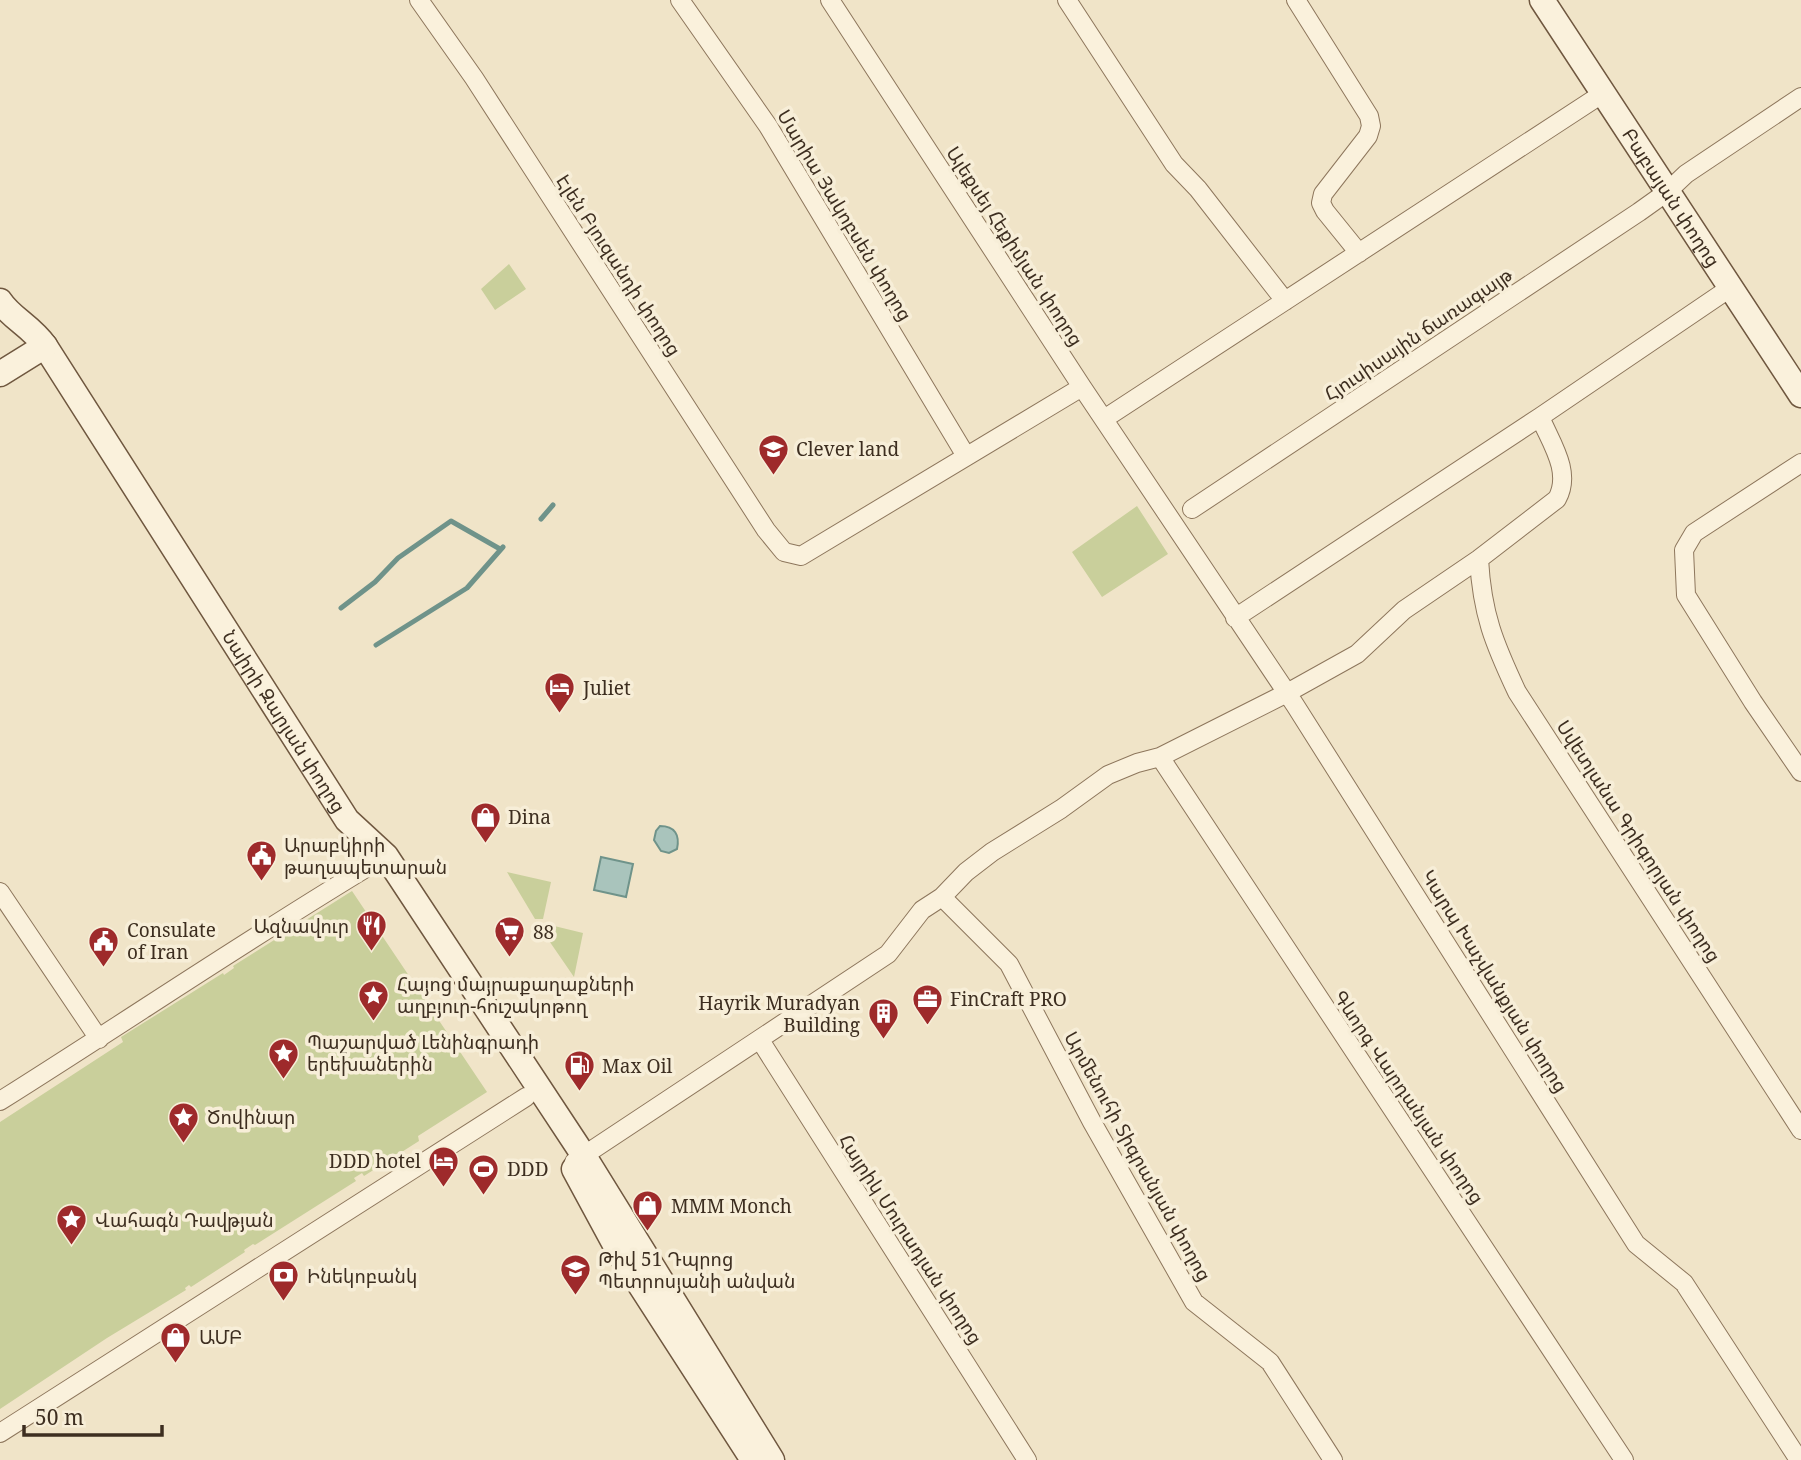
<svg xmlns="http://www.w3.org/2000/svg" width="1801" height="1460" font-family="'Noto Serif','Noto Sans Armenian',serif">
<rect width="100%" height="100%" fill="#f0e4c8"/>
<path fill="#c9cf9b" d="M509 264 526 289 495 310 481 289Z
M1137 506 1168 554 1102 597 1072 552Z
M507 872 551 882 543 919H535Z
M352 891 487 1092 418 1136 419 1141 364 1176 362 1173 354 1178 356 1181 255 1245 253 1244 244 1250 245 1252 191 1287 189 1285 185 1288 186 1290 107 1338 0 1409V1122L123 1042 121 1037 223 973 224 975 234 968 233 966Z
M546 924 583 933 574 977 543 932Z"/>
<path fill="#a9c4bc" stroke="#6f938a" stroke-width="2" d="M660 826C675 826 680 835 677 849L669 853 661 851 654 840 656 831Z
M601 857 633 864 626 897 594 890Z"/>
<g fill="none" stroke-linecap="round" stroke-linejoin="round">
<path stroke="#6f938a" stroke-width="5" d="M541 519 553 505
M341 608 375 582 398 558 451 521 500 549
M376 645 467 588 503 547"/>
<defs>
<path id="street" d="M419 0 474 78 766 530 784 552 801 556 1082 387
M680 0 768 126 966 456
M830 0 1082 387 1295 705 1636 1244 1684 1283 1799 1460
M1067 0 1174 164 1198 189 1285 301
M1296 0 1369 116 1371 126 1368 136 1323 194 1321 203 1325 211 1359 253
M1104 419 1602 94
M1801 463 1694 533 1684 550 1686 595 1753 702 1801 772
M1192 509 1639 212 1667 192 1686 174 1801 97
M1479 559C1482 614 1494 643 1517 692L1801 1130
M1235 618 1540 417 1730 288
M1160 757 1624 1460
M0 892 99 1039
M942 897 1009 964 1092 1122 1194 1302 1270 1362 1333 1460
M760 1040 1027 1460
M0 1101C129 1020 255 934 386 856
M574 1162 888 954 922 910 942 897 966 872 992 852 1061 809 1108 775 1137 763 1160 757 1287 693 1357 654 1404 610 1479 559 1557 499C1572 472 1551 443 1540 417
M0 1433 526 1097"/>
<g id="secondary">
<path id="s1" d="M1542 0 1801 395"/>
<path id="s2" d="M0 301C11 318 31 326 45 346L347 820 386 856 584 1156 772 1460"/>
<path d="M0 374 45 346"/>
<path d="M574 1169 620 1254 753 1460"/>
</g>
</defs>
<use href="#street" stroke="#8d765c" stroke-width="20"/>
<use href="#secondary" stroke="#6f573f" stroke-width="27"/>
<use href="#street" stroke="#faf1dc" stroke-width="18"/>
<use href="#secondary" stroke="#faf1dc" stroke-width="24"/>
</g>
<defs>
<symbol id="school-pin" viewBox="-11 -11 22 30"><path d="M0 17L-7.5 6A9.5 9.5 0 1 1 7.5 6Z" fill="#9e2a2b" stroke="#f7eed8"/><path d="M0-5L7-2L0 1L-7-2ZM-4 1L0 2.5L4 1V4Q0 6-4 4Z" fill="#fff"/></symbol>
<symbol id="hotel-pin" viewBox="-11 -11 22 30"><path d="M0 17L-7.5 6A9.5 9.5 0 1 1 7.5 6Z" fill="#9e2a2b" stroke="#f7eed8"/><path d="M-6-4.5h1.5V1H6V5H4.5V3h-9V5H-6ZM-4 0a1.8 1.8 0 1 1 3.6 0ZM.5 0V-2.5h3Q6-2.5 6 0Z" fill="#fff"/></symbol>
<symbol id="shop-pin" viewBox="-11 -11 22 30"><path d="M0 17L-7.5 6A9.5 9.5 0 1 1 7.5 6Z" fill="#9e2a2b" stroke="#f7eed8"/><path d="M-5-2.5h2.3a2.7 3.5 0 0 1 5.4 0H5L5.5 6h-11ZM-1.5-2.5h3a1.5 2.3 0 0 0-3 0Z" fill="#fff"/></symbol>
<symbol id="civic-pin" viewBox="-11 -11 22 30"><path d="M0 17L-7.5 6A9.5 9.5 0 1 1 7.5 6Z" fill="#9e2a2b" stroke="#f7eed8"/><path d="M-.6-6.5H3V-4.5H.6V-3L4-1V1h2V6H-6V1h2V-1L-.6-3ZM-1.2 2.5V6h2.4V2.5Z" fill="#fff"/></symbol>
<symbol id="restaurant-pin" viewBox="-11 -11 22 30"><path d="M0 17L-7.5 6A9.5 9.5 0 1 1 7.5 6Z" fill="#9e2a2b" stroke="#f7eed8"/><path d="M-5-6h1v4h1v-4h1v4h1v-4h1v5L-1.5 .5V6h-2V.5L-5-1ZM5-6V6H3V1.5H1.5Q1.5-4 5-6Z" fill="#fff"/></symbol>
<symbol id="supermarket-pin" viewBox="-11 -11 22 30"><path d="M0 17L-7.5 6A9.5 9.5 0 1 1 7.5 6Z" fill="#9e2a2b" stroke="#f7eed8"/><path d="M-6-5.5h2.5l.6 2H6L4.5 2H-2.5L-4.4-4H-6ZM-1.5 3.2a1.3 1.3 0 1 0 .1 0ZM3 3.2a1.3 1.3 0 1 0 .1 0Z" fill="#fff"/></symbol>
<symbol id="sight-pin" viewBox="-11 -11 22 30"><path d="M0 17L-7.5 6A9.5 9.5 0 1 1 7.5 6Z" fill="#9e2a2b" stroke="#f7eed8"/><path d="M0-6L1.8-2.2L6-1.7L2.9 1.2L3.7 5.4L0 3.3L-3.7 5.4L-2.9 1.2L-6-1.7L-1.8-2.2Z" fill="#fff"/></symbol>
<symbol id="office-pin" viewBox="-11 -11 22 30"><path d="M0 17L-7.5 6A9.5 9.5 0 1 1 7.5 6Z" fill="#9e2a2b" stroke="#f7eed8"/><path d="M-6-3h4V-5.5h4V-3h4V5H-6ZM-1-4.5V-3h2v-1.5ZM-6 0V1H6V0Z" fill="#fff"/></symbol>
<symbol id="building-pin" viewBox="-11 -11 22 30"><path d="M0 17L-7.5 6A9.5 9.5 0 1 1 7.5 6Z" fill="#9e2a2b" stroke="#f7eed8"/><path d="M-4-6H4V6H1V3H-1V6H-4ZM-2.5-4.3h1.7v1.8h-1.7ZM.8-4.3h1.7v1.8H.8ZM-2.5-1h1.7V.8h-1.7ZM.8-1h1.7V.8H.8Z" fill="#fff"/></symbol>
<symbol id="fuel-pin" viewBox="-11 -11 22 30"><path d="M0 17L-7.5 6A9.5 9.5 0 1 1 7.5 6Z" fill="#9e2a2b" stroke="#f7eed8"/><path d="M-5.5-6h7V0h2V4h1.3V-2.5L3-4.5l.8-.8L6-3V5H2.5V1h-1V6h-7ZM-4.2-4.7v3.2H.2V-4.7Z" fill="#fff"/></symbol>
<symbol id="stadium-pin" viewBox="-11 -11 22 30"><path d="M0 17L-7.5 6A9.5 9.5 0 1 1 7.5 6Z" fill="#9e2a2b" stroke="#f7eed8"/><path d="M0-5a6.5 5 0 1 0 0 10a6.5 5 0 1 0 0-10ZM-3.5-1.8h7v3.6h-7Z" fill="#fff"/></symbol>
<symbol id="bank-pin" viewBox="-11 -11 22 30"><path d="M0 17L-7.5 6A9.5 9.5 0 1 1 7.5 6Z" fill="#9e2a2b" stroke="#f7eed8"/><path d="M-6-4H6V4H-6ZM0-2.3a2.3 2.3 0 1 0 0 4.6a2.3 2.3 0 1 0 0-4.6Z" fill="#fff"/></symbol>
</defs>
<g fill-rule="evenodd">
<use href="#school-pin" x="756" y="432" width="35" height="47"/>
<use href="#hotel-pin" x="542" y="670" width="35" height="47"/>
<use href="#shop-pin" x="468" y="800" width="35" height="47"/>
<use href="#civic-pin" x="244" y="838" width="35" height="47"/>
<use href="#restaurant-pin" x="354" y="908" width="35" height="47"/>
<use href="#supermarket-pin" x="492" y="914" width="35" height="47"/>
<use href="#civic-pin" x="86" y="924" width="35" height="47"/>
<use href="#sight-pin" x="356" y="978" width="35" height="47"/>
<use href="#office-pin" x="910" y="982" width="35" height="47"/>
<use href="#building-pin" x="866" y="996" width="35" height="47"/>
<use href="#sight-pin" x="266" y="1036" width="35" height="47"/>
<use href="#fuel-pin" x="562" y="1048" width="35" height="47"/>
<use href="#sight-pin" x="166" y="1100" width="35" height="47"/>
<use href="#hotel-pin" x="426" y="1144" width="35" height="47"/>
<use href="#stadium-pin" x="466" y="1152" width="35" height="47"/>
<use href="#shop-pin" x="630" y="1188" width="35" height="47"/>
<use href="#sight-pin" x="54" y="1202" width="35" height="47"/>
<use href="#school-pin" x="558" y="1252" width="35" height="47"/>
<use href="#bank-pin" x="266" y="1258" width="35" height="47"/>
<use href="#shop-pin" x="158" y="1320" width="35" height="47"/>
</g>
<g text-anchor="middle" stroke-width="7" stroke-linejoin="round" paint-order="stroke">
<g font-size="19" fill="#3d2e20" stroke="#f7eed8">
<text dy="7" stroke="none"><textPath href="#s1" startOffset="236">Բաբայան փողոց</textPath></text>
<text transform="translate(845 215) rotate(59)" y="7">Մարիա Յակոբսեն փողոց</text>
<text transform="translate(1015 246) rotate(57)" y="7">Ալեքսեյ Հեքիմյան փողոց</text>
<text transform="translate(619 265) rotate(57)" y="7">Էլեն Բյուզանդի փողոց</text>
<text transform="translate(1418 334) rotate(-34)" y="7">Հյուսիսային ճառագայթ</text>
<text dy="7" stroke="none"><textPath href="#s2" startOffset="509">Նաիրի Զարյան փողոց</textPath></text>
<text transform="translate(1639 841) rotate(57)" y="7">Սվետլանա Գրիգորյան փողոց</text>
<text transform="translate(1495 981) rotate(58)" y="7">Կարպ Խաչվանքյան փողոց</text>
<text transform="translate(1409 1097) rotate(56)" y="7">Գևորգ Վարդանյան փողոց</text>
<text transform="translate(1138 1156) rotate(61)" y="7">Արմենուհի Տիգրանյան փողոց</text>
<text transform="translate(911 1239) rotate(57)" y="7">Հայրիկ Մուրադյան փողոց</text>
</g>
<g font-size="19" fill="#3d2e20" stroke="#f7eed8" text-anchor="start">
<text x="796" y="456">Clever land</text>
<text x="583" y="695">Juliet</text>
<text x="508" y="824">Dina</text>
<text x="284" y="852">Արաբկիրի<tspan x="284" dy="22">թաղապետարան</tspan></text>
<text x="349" y="933" text-anchor="end">Ազնավուր</text>
<text x="127" y="937">Consulate<tspan x="127" dy="22">of Iran</tspan></text>
<text x="533" y="939">88</text>
<text x="397" y="991">Հայոց մայրաքաղաքների<tspan x="397" dy="22">աղբյուր-հուշակոթող</tspan></text>
<text x="950" y="1006">FinCraft PRO</text>
<text x="860" y="1010" text-anchor="end">Hayrik Muradyan<tspan x="860" dy="22">Building</tspan></text>
<text x="307" y="1049">Պաշարված Լենինգրադի<tspan x="307" dy="22">երեխաներին</tspan></text>
<text x="602" y="1073">Max Oil</text>
<text x="207" y="1124">Ծովինար</text>
<text x="421" y="1168" text-anchor="end">DDD hotel</text>
<text x="507" y="1176">DDD</text>
<text x="671" y="1213">MMM Monch</text>
<text x="95" y="1227">Վահագն Դավթյան</text>
<text x="598" y="1266">Թիվ 51 Դպրոց<tspan x="598" dy="22">Պետրոսյանի անվան</tspan></text>
<text x="307" y="1283">Ինեկոբանկ</text>
<text x="199" y="1344">ԱՄԲ</text>
</g>
</g>
<path d="M24 1425v10h138v-10" fill="none" stroke="#3d2e20" stroke-width="3.5"/>
<text x="35" y="1425" font-size="21" fill="#3d2e20" stroke="#f7eed8" stroke-width="5" paint-order="stroke">50 m</text>
</svg>
